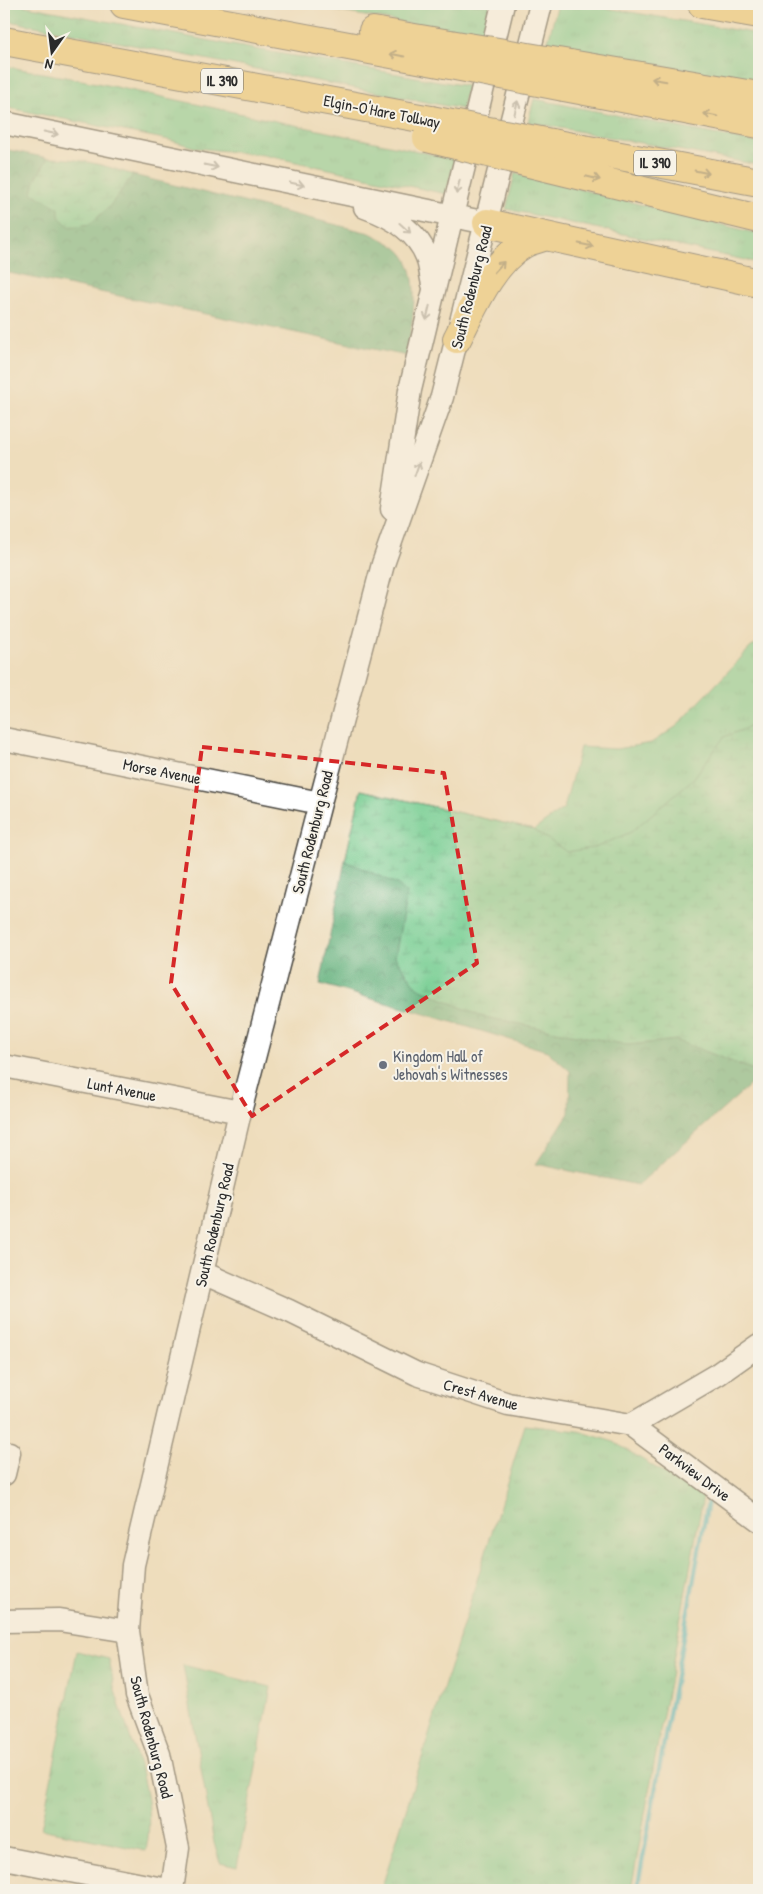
<svg xmlns="http://www.w3.org/2000/svg" width="763" height="1894" font-family="'Patrick Hand',sans-serif">
<defs>
<pattern id="grass-tufts" width="24" height="20" patternUnits="userSpaceOnUse" patternTransform="scale(1.25)"><rect width="24" height="20" fill="#76ce93"/><path d="M3 7l-1-3M5 7V3M7 7l1-3M15 17l-1-3M17 17v-4M19 17l1-3" fill="none" stroke="#66b17f"/></pattern>
<pattern id="forest-crowns" width="20" height="18" patternUnits="userSpaceOnUse" patternTransform="scale(1.25)"><rect width="20" height="18" fill="#60b17d"/><path d="M2 6a3 3 0 1 1 6 0M12 15a3 3 0 1 1 6 0" fill="none" stroke="#4f9067"/></pattern>
<pattern id="wetland-marsh" width="20" height="14" patternUnits="userSpaceOnUse" patternTransform="scale(1.25)"><rect width="20" height="14" fill="#76ce93"/><path d="M1 5h8M5 5V1M11 12h8M15 12V8" fill="none" stroke="#66b17f"/></pattern>
</defs>
<rect width="100%" height="100%" fill="#f7f3e8"/>
<filter id="ink" filterUnits="userSpaceOnUse"><feTurbulence type="fractalNoise" baseFrequency=".02" numOctaves="2"/><feDisplacementMap in="SourceGraphic" scale="10" xChannelSelector="R" yChannelSelector="G"/><feConvolveMatrix kernelMatrix="1 2 1 2 8 2 1 2 1" color-interpolation-filters="sRGB"/></filter>
<filter id="wash" filterUnits="userSpaceOnUse"><feTurbulence type="fractalNoise" baseFrequency=".0096" numOctaves="4" result="noise"/><feDisplacementMap in="SourceGraphic" scale="20" xChannelSelector="R" yChannelSelector="G"/><feGaussianBlur stdDeviation="1.12" result="paint"/><feColorMatrix in="noise" values="0 0 0 0 0 0 0 0 0 0 0 0 0 0 0 0 0 1.4 0 .05"/><feComposite in="paint" operator="in"/></filter>
<g filter="url(#wash)">
<rect width="100%" height="100%" fill="#eeddbc"/>
<path fill="url(#grass-tufts)" stroke="#507c5f" d="M4 4H16L248 48 467 86 462 109 4 20Z
M297 4H491L483 37Z
M558 4H583L759 34V81L546 48Z
M4 66 92 82 455 159 446 194 263 155 197 148 169 140 4 107Z
M534 99 759 143V165L528 122Z
M515 173 759 234V263L506 209Z
M759 642V1072L397 884 345 861 361 790 534 830 564 808 580 747 616 749 651 743 677 726 750 648Z
M525 1425 579 1431 614 1442 703 1497 631 1890H381Z
M77 1651 109 1659C111 1668 112 1677 114 1686 128 1740 158 1794 146 1851L41 1829Z
M183 1665 271 1687 237 1867 220 1863 214 1843Z"/>
<path fill="url(#forest-crowns)" stroke="#466e54" d="M4 149 48 158 35 180 109 207 133 175 370 233C379 238 389 242 397 248 425 270 411 326 407 356L4 272Z
M345 861 397 884 407 893 395 957 417 987 480 1016 628 1045 676 1040 759 1072V1077L638 1185 536 1164 569 1113 570 1071 547 1051 435 1017 320 984Z"/>
<path fill="url(#wetland-marsh)" stroke="#507c5f" d="M48 158C78 158 105 165 133 175L109 207 90 224 70 227 59 217V208L32 193 35 180Z
M759 723V1072L676 1040 628 1045 480 1016 417 987 395 957 407 893 397 884 345 861 361 790 534 830 567 852 597 847 631 832 693 779 724 737Z"/>
<g fill="none" stroke-linecap="round" stroke-linejoin="round">
<path stroke="#48b5c4" stroke-width="4.5" d="M637 1890 708 1501"/>
</g>
</g>
<g filter="url(#ink)">
<g fill="none" stroke-linecap="round" stroke-linejoin="round">
<defs>
<path id="minor" d="M4 123 487 223
M365 207C391 216 417 231 427 257 430 266 431 276 433 284
M392 509 410 390 503 4
M4 739 320 803
M4 1066 240 1112
M203 1273 289 1311 417 1374 508 1404 631 1425 718 1374 759 1345
M631 1425 759 1520
M4 1474 9 1453
M4 1621 59 1620 128 1631
M4 1858 168 1890
M172 1890 178 1848 159 1754 137 1695 128 1631 133 1565 240 1112 320 803 383 564 442 397 541 4"/>
<path id="major" d="M702 4 759 14
M487 223 759 283
M457 339C473 308 492 262 524 244 530 240 539 239 546 236"/>
<path id="highway" d="M124 4 445 64
M373 31 450 44
M4 41 431 120
M570 64 759 96
M564 87 759 124
M551 143 759 182
M545 167 759 219"/>
</defs>
<use href="#minor" stroke="#484641" stroke-width="25"/>
<use href="#major" stroke="#484641" stroke-width="30"/>
<use href="#highway" stroke="#484641" stroke-width="30"/>
<use href="#minor" stroke="#fff" stroke-width="22"/>
<use href="#major" stroke="#eec569" stroke-width="28"/>
<use href="#highway" stroke="#eec569" stroke-width="28"/>
<defs>
<path id="highway-bridge" d="M450 44 570 64
M445 64 564 87
M431 120 551 143
M427 138 545 167"/>
</defs>
<use href="#highway-bridge" stroke="#484641" stroke-width="30" stroke-linecap="butt"/>
<use href="#highway-bridge" stroke="#eec569" stroke-width="28"/>
</g>
<defs><path id="oneway-shaft" d="M-6 0H5M1.5-3L5.5 0L1.5 3" fill="none" stroke-width="1.6" stroke-linecap="round" stroke-linejoin="round" transform="scale(1.25)"/></defs>
<g stroke="#8c784a">
<use href="#oneway-shaft" transform="translate(397 55) rotate(-169)"/>
<use href="#oneway-shaft" transform="translate(659 80) rotate(-170)"/>
<use href="#oneway-shaft" transform="translate(711 115) rotate(-169)"/>
<use href="#oneway-shaft" transform="translate(702 172) rotate(11)"/>
<use href="#oneway-shaft" transform="translate(593 178) rotate(14)"/>
<use href="#oneway-shaft" transform="translate(586 245) rotate(12)"/>
<use href="#oneway-shaft" transform="translate(499 267) rotate(-47)"/>
</g>
<g stroke="#a0a0a0">
<use href="#oneway-shaft" transform="translate(516 108) rotate(-76)"/>
<use href="#oneway-shaft" transform="translate(51 133) rotate(12)"/>
<use href="#oneway-shaft" transform="translate(211 166) rotate(12)"/>
<use href="#oneway-shaft" transform="translate(297 184) rotate(12)"/>
<use href="#oneway-shaft" transform="translate(458 187) rotate(104)"/>
<use href="#oneway-shaft" transform="translate(405 228) rotate(42)"/>
<use href="#oneway-shaft" transform="translate(428 313) rotate(103)"/>
<use href="#oneway-shaft" transform="translate(417 469) rotate(-70)"/>
</g>
</g>
<path d="M0 0H763V1894H0ZM202 747 444 773 477 963 252 1116 171 983Z" fill="#eeddbc" fill-opacity=".55" fill-rule="evenodd"/>
<path fill="none" stroke="#d62828" stroke-width="4" stroke-dasharray="10 6" stroke-linejoin="round" d="M202 747 444 773 477 963 252 1116 171 983Z"/>
<circle fill="#6b7280" stroke="#f7f3e8" stroke-width="2" cx="383" cy="1065" r="5"/>
<g text-anchor="middle" stroke-width="4" stroke-linejoin="round" paint-order="stroke">
<g fill="#f7f3e8" stroke="#686764" stroke-width="1">
<rect x="201" y="68.5" width="42" height="25" rx="4"/>
<rect x="634" y="150.5" width="42" height="25" rx="4"/>
</g>
<g font-size="15" font-weight="bold" fill="#2b2b2b">
<text x="222" y="86">IL 390</text>
<text x="655" y="168">IL 390</text>
</g>
<g font-size="16" fill="#2b2b2b" stroke="#f7f3e8">
<text transform="translate(382 111) rotate(11)" y="6">Elgin-O'Hare Tollway</text>
<text transform="translate(471 287) rotate(-76)" y="6">South Rodenburg Road</text>
<text transform="translate(162 771) rotate(11)" y="6">Morse Avenue</text>
<text transform="translate(312 832) rotate(-76)" y="6">South Rodenburg Road</text>
<text transform="translate(122 1089) rotate(11)" y="6">Lunt Avenue</text>
<text transform="translate(214 1225) rotate(-77)" y="6">South Rodenburg Road</text>
<text transform="translate(481 1394) rotate(16)" y="6">Crest Avenue</text>
<text transform="translate(695 1472) rotate(37)" y="6">Parkview Drive</text>
<text transform="translate(152 1737) rotate(75)" y="6">South Rodenburg Road</text>
</g>
<g font-size="16" fill="#5b616d" stroke="#f7f3e8" text-anchor="start">
<text x="393" y="1062">Kingdom Hall of<tspan x="393" dy="18">Jehovah's Witnesses</tspan></text>
</g>
</g>
<rect width="763" height="1894" fill="none" stroke="#f7f3e8" stroke-width="20"/>
<g transform="translate(52 52) rotate(194)" stroke="#f7f3e8" stroke-width="4" paint-order="stroke">
<path d="M0-4L9 19L0 12L-9 19Z" fill="#2b2b2b"/>
<text y="-8" font-size="14" font-weight="bold" text-anchor="middle" fill="#2b2b2b">N</text>
</g>
</svg>
